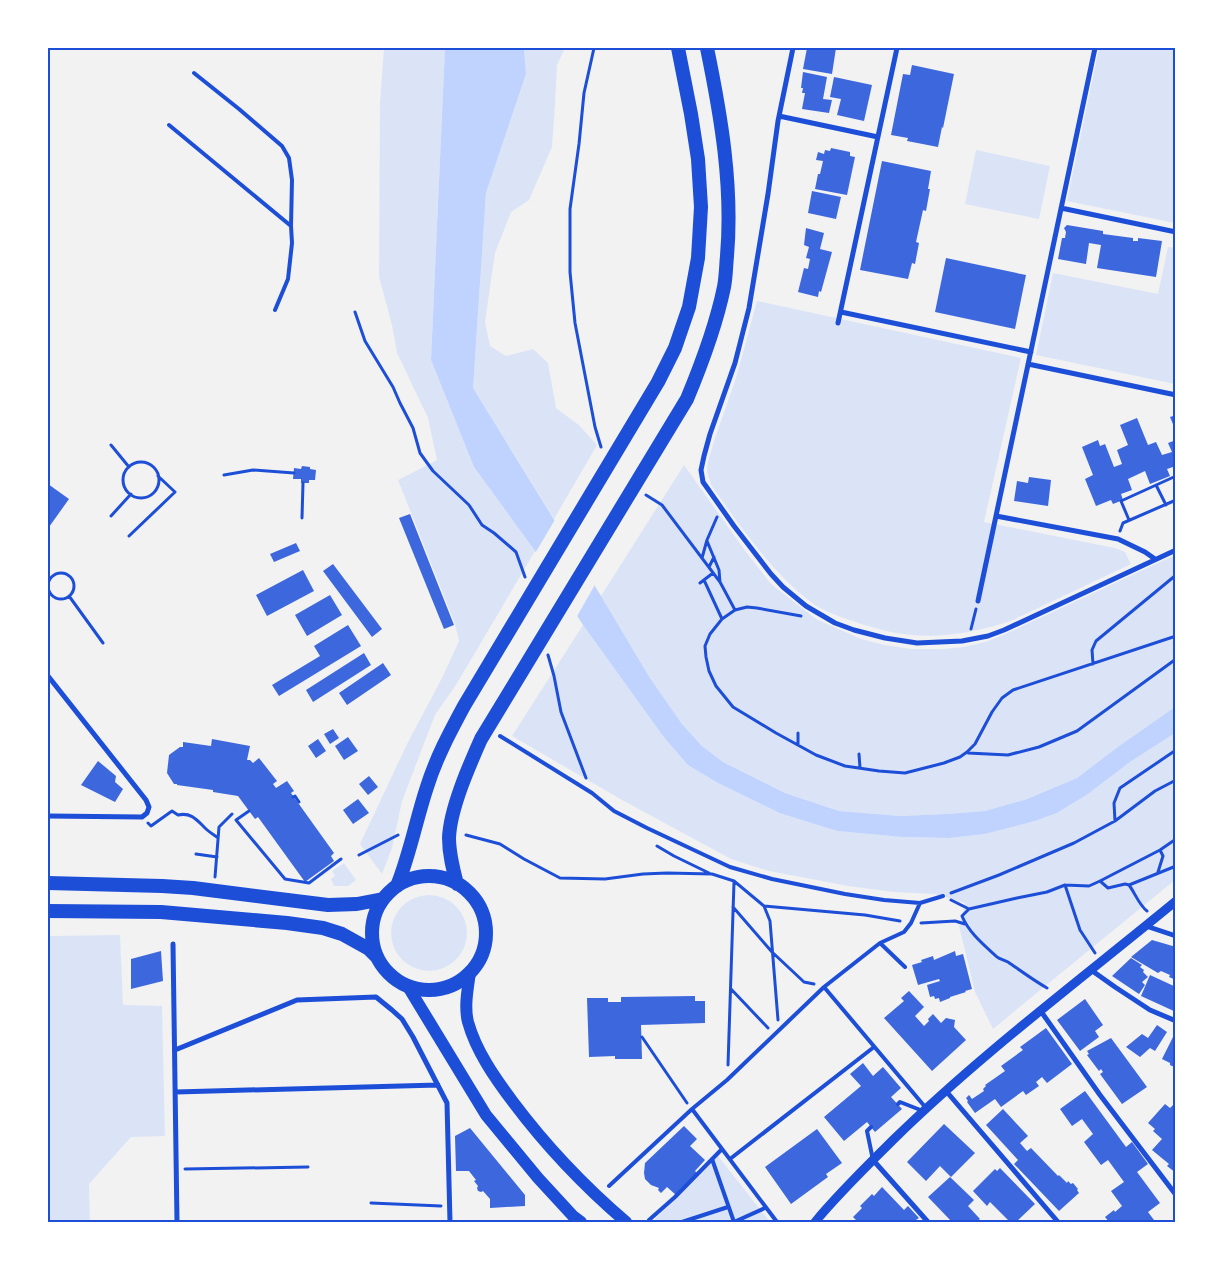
<svg xmlns="http://www.w3.org/2000/svg" width="1223" height="1270" font-family="'Noto Serif',serif">
<rect width="100%" height="100%" fill="#f2f2f2"/>
<path fill="#dbe4f7" d="M384 48H445L431 360 474 467 535 551 456 685 435 715 402 801 392 848 382 874 360 844 408 742 442 678 459 641 455 624 398 480 437 460 428 418 397 353 392 325 379 277 380 102Z
M524 48H565L557 65 555 105 552 147 529 200 511 212 495 253 485 322 490 346 506 356 533 349 548 363 556 408 579 425 597 445 554 519 473 388 486 193 526 74Z
M1099 48H1175V223L1067 201Z
M976 150 1050 166 1039 219 965 204Z
M1168 247 1175 248V384L1036 355 1053 273 1158 294Z
M757 301 1021 358 984 522 1115 548 1125 552 1131 564 1013 620C973 634 929 641 886 631 878 629 869 626 861 624 847 619 828 613 815 605 774 576 740 526 711 485L707 470 708 461 715 438 736 378Z
M684 465 746 552 771 584 816 619 861 639 885 645 911 649H942L964 647 985 642 1003 635 1175 555V707L1119 746 1077 778 1027 799 985 811 947 814 900 816 839 811 785 793 723 762 702 746 682 724 650 678 601 596Z
M583 625 663 736 720 784 780 812 837 831 902 837 949 838 985 834 1035 821 1057 813 1088 794 1130 762 1175 733V880L1044 987 993 1029 975 992 959 926 965 903 935 894 893 892 848 886 769 871 731 859 622 800 512 736Z
M344 863 356 880 348 886H334L331 879 335 876 332 871Z
M391 933a38 38 0 1 1 76 0a38 38 0 1 1-76 0Z
M120 935 123 1005 162 1006 165 1136 131 1137 89 1184 90 1222H48V936Z
M718 1156 770 1222H652Z"/>
<path fill="#bfd3fe" d="M445 48H524L526 74 486 193 473 388 601 596 650 678 682 724 702 746 723 762 785 793 839 811 900 816 947 814 985 811 1027 799 1077 778 1119 746 1175 707V733L1130 762 1088 794 1057 813 1035 821 985 834 949 838 902 837 837 831 780 813 720 784 688 765 663 736 583 625 535 551 474 467 431 360Z"/>
<path fill="#f2f2f2" d="M556 518 596 583 576 618 534 555Z"/>
<path fill="#3d67dc" d="M807 48H836L832 74 803 69Z
M912 65 954 74 943 128 942 127 938 147 907 141 908 138 891 135 903 74 910 75Z
M803 72 827 77 823 99 832 100 829 113 802 109 805 93H802L803 88H801Z
M834 77 872 85 864 121 837 115 841 99 830 97Z
M831 148 850 152V156L855 157 847 195 815 189 818 174H820L823 161 816 160 818 152 824 154 825 150 830 151Z
M882 161 931 171 928 189H930L926 211 923 210 916 242 919 243 915 264 912 263 908 279 860 270Z
M812 191 841 197 836 219 808 213Z
M1067 225 1103 231V234L1133 238V241H1138V238L1162 241 1156 277 1097 268 1101 245 1089 243 1086 264 1058 259 1062 238H1065L1066 232 1064 228Z
M806 228 824 233 820 249 832 252 821 292 819 291 818 297 798 292 804 268 808 269 810 259 806 258 809 247 804 245Z
M946 258 1026 275 1015 329 935 312Z
M1176 415V429H1175L1170 417Z
M1137 418 1148 445 1156 442 1162 455 1172 452 1168 443 1176 440V466L1167 469 1170 476 1150 484 1145 471 1128 479 1132 490 1121 494 1123 500 1113 504 1111 500 1096 506 1085 479 1093 475 1082 447 1098 440 1100 446 1105 444 1114 467 1122 464 1117 450 1128 445 1120 425Z
M302 466 310 467V469L316 470 315 480H309V483H301V479H293L294 468 301 469Z
M1029 477 1051 480 1048 506 1014 501 1017 481 1028 483Z
M48 484 69 499 49 527 48 526Z
M410 514 454 625 444 629 399 518Z
M296 543 300 551 274 562 270 554Z
M333 564 382 629 372 637 323 571Z
M303 570 314 591 267 616 256 595Z
M330 595 342 615 307 636 295 615Z
M348 625 361 646 279 696 272 685 320 656 314 646Z
M364 653 371 665 313 702 306 690Z
M383 663 391 675 347 705 339 693Z
M333 729 339 738 330 744 324 734Z
M348 737 358 751 344 760 335 746Z
M212 739 250 746 247 760H250L253 763 259 758 277 781 273 784 276 788 287 781 294 791 291 793 334 853 331 856 334 861 305 882 258 817 255 819 238 796 213 792V790L177 785V784H174L167 773 169 755 180 747H183V742L211 746Z
M318 739 326 751 316 758 308 746Z
M98 761 116 776 115 782 123 789 115 802 81 785Z
M369 776 378 787 368 795 359 784Z
M358 799 369 813 353 824 343 810Z
M1152 940 1176 947V980L1169 977 1170 975 1161 971 1158 973 1131 957Z
M161 951 163 981 131 989V959Z
M955 951 956 956 963 954 972 989 965 991 966 992 950 997V998L940 1002 939 998 935 999 934 996 930 997 927 985 940 981 939 979 918 985 912 965 922 962 921 960 933 956 934 960Z
M1131 958 1142 965 1140 967 1144 970 1143 972 1148 977 1142 982 1145 985 1139 994 1112 976Z
M1150 975 1176 987V1012L1141 996Z
M909 991 924 1007 915 1016 924 1026 929 1021 928 1019 933 1014 941 1023 946 1018 955 1020 954 1027 966 1040 932 1071 884 1018 904 1001 901 998Z
M695 996V1001H705V1023L641 1025 642 1059H615V1056L589 1057 587 998H608V1002H621V997Z
M1085 999 1103 1025 1095 1031 1099 1037 1080 1051 1057 1020Z
M1157 1025 1167 1032 1155 1051 1150 1048 1140 1057 1126 1047 1142 1034 1148 1038Z
M1046 1028 1072 1064 1047 1083 1042 1077 1036 1082 1039 1086 1026 1095 1023 1091 1001 1107 995 1099 975 1113 967 1102 968 1101 966 1098 969 1095 972 1099 984 1091 983 1089 986 1086 985 1085 1005 1071 1001 1066 1023 1050 1020 1047Z
M1173 1037 1176 1039V1068L1170 1065V1063L1162 1059Z
M1111 1038 1147 1087 1122 1104 1100 1074 1103 1072 1101 1069 1099 1071 1087 1055 1089 1054 1087 1051Z
M863 1063 873 1076 883 1067 901 1088 891 1097 902 1109 875 1132 867 1122 844 1141 824 1117 861 1086 850 1074Z
M1085 1091 1126 1147 1132 1142 1148 1164 1137 1172 1160 1203 1148 1212 1154 1220 1150 1222H1109L1105 1217 1114 1210 1115 1212 1122 1206 1111 1191 1124 1182 1108 1160 1101 1165 1084 1142 1093 1134 1082 1119 1072 1126 1060 1109Z
M1176 1102V1173L1167 1166 1169 1164 1152 1150 1162 1139 1153 1131 1155 1129 1148 1123 1165 1104 1170 1108Z
M1003 1109 1028 1136 1020 1143 1027 1151 1031 1148 1058 1176 1059 1175 1067 1183 1068 1181 1071 1184 1073 1183 1078 1189 1077 1190 1079 1193 1059 1211 1014 1164 1018 1160 986 1125Z
M944 1124 975 1153 951 1177 940 1166 926 1181 907 1162Z
M684 1126 697 1139 690 1146 705 1160 695 1171 697 1173 676 1195 667 1187 661 1193 658 1190 659 1188 651 1185 645 1179 644 1173 645 1163Z
M470 1128 525 1195V1206L490 1208V1199L483 1191 481 1192 478 1191 477 1188 478 1186 474 1181 476 1180 469 1171H456L455 1136Z
M817 1129 842 1163 826 1174 828 1177 791 1204 765 1167Z
M1000 1168 1035 1204 1016 1222H1010L990 1202 987 1206 973 1191 995 1169 997 1171Z
M950 1177 974 1200 968 1206 980 1219 976 1222H952L928 1197Z
M882 1187 904 1210 908 1206 919 1218 916 1220 919 1222H858L853 1217 862 1208 860 1206 872 1194 874 1196Z"/>
<g fill="none" stroke-linecap="round" stroke-linejoin="round">
<path stroke="#1d4ed8" stroke-width="3" d="M594 48 584 93 579 144 570 209V272L575 323 595 427 601 447
M355 312 365 341 393 387 400 403 413 428 420 453 433 471 469 505 482 525 494 533 516 552 525 577
M111 445 129 467
M123 480a18 18 0 1 1 36 0a18 18 0 1 1-36 0Z
M224 475 253 470 294 473
M1156 485 1166 505
M646 495 662 505 720 582 735 610
M111 516 131 494
M302 518 303 483
M1129 520 1121 501 1176 476
M1120 531 1123 523 1176 500
M129 536 175 492 158 476
M707 541 719 570 720 582
M702 558 707 540 717 517
M709 567 714 557
M48 586a13 13 0 1 1 26 0a13 13 0 1 1-26 0Z
M704 580 722 619
M700 583 713 573
M69 596 103 643
M801 616 757 608 747 607 735 610 722 619 710 634 705 646 706 657 709 671 716 686 733 707 776 733 816 755 845 766 879 771 905 773 944 763 960 757 967 752 975 744 992 712 1002 698 1013 690 1176 636
M971 629 976 609
M548 655 554 676 561 712 586 778
M1093 664 1092 650 1096 641 1176 575
M798 733V745
M968 753 1008 755 1039 747 1077 731 1176 659
M859 754 860 768
M293 797 295 796 299 802
M249 811 236 820 285 879 309 883 341 859
M1115 821 1114 803 1120 788 1176 750
M148 823 151 826 172 811 178 815C191 812 197 820 205 828 209 832 214 835 218 838
M466 835 500 844 524 859 560 878 605 879 643 874 667 873 712 874 734 881 764 906 865 915 900 921
M657 846 674 856 709 873
M196 854 217 857
M359 855 398 835
M1158 872 1163 856 1160 850
M215 877 219 827 232 814
M1100 881 1160 850 1176 839
M1065 885 1080 930 1095 953
M1129 885 1176 866
M951 893 999 875 1074 843 1115 821 1155 791 1176 780
M951 900 969 909 1017 898 1047 892 1065 885 1089 886 1100 881 1108 888 1125 884 1129 885C1135 893 1139 905 1147 911
M764 906 770 921 778 1020
M733 907 772 952 804 982 814 984
M969 909 962 916C969 933 984 945 997 957 1000 959 1004 960 1008 962 1021 971 1033 980 1047 988
M921 923 955 921 965 924
M731 989 768 1028
M642 1037 687 1103
M728 1065 734 882
M185 1169 308 1167
M371 1203 441 1206"/>
<path stroke="#1d4ed8" stroke-width="4" d="M194 73 239 109 282 146 289 158 292 180 291 226
M169 125 291 226 292 243 288 279 275 310
M500 736 592 793 614 811 647 828 730 867 772 879 845 894 884 900 920 903 943 896
M880 943 904 932 911 923 920 903
M824 987 926 1108
M898 1104 900 1102 923 1111
M692 1109 727 1080 824 987 880 943 905 967
M871 1127 867 1131 873 1160
M712 1159 734 1222
M730 1159 874 1047
M609 1186 692 1109 777 1222
M649 1220 675 1197 722 1149
M682 1222 728 1207
M734 1222 765 1208"/>
<path stroke="#1d4ed8" stroke-width="5" d="M793 48 778 121 768 194 749 308 735 363 710 434 704 456 701 470 703 482 734 526 771 574 783 587 806 606 835 623 854 630 885 638 917 643 962 641 988 636 1004 630 1176 550
M779 116 878 137
M1061 208 1176 232
M841 312 1031 352
M838 323 897 48
M1028 364 1176 395
M996 516 1118 539 1145 552 1155 559
M978 601 1095 48
M48 676 146 800 149 807 147 813 142 817 48 816
M1146 926 1176 936
M173 944 177 1222
M1091 970 1115 987 1150 1010 1176 1021
M1040 1010 1100 1095 1176 1195
M175 1050 297 1000 376 997 392 1010 402 1019 413 1037 447 1103 450 1222
M946 1091 1058 1222
M176 1092 438 1085
M873 1160 928 1222"/>
<path stroke="#1d4ed8" stroke-width="9" d="M815 1222C839 1193 866 1167 893 1140 981 1054 1080 980 1176 901"/>
<path stroke="#1d4ed8" stroke-width="12" d="M470 972C468 988 464 1006 468 1022 476 1051 495 1078 513 1102 546 1146 584 1186 626 1222
M407 985 486 1115 538 1178 573 1216 581 1222"/>
<path stroke="#1d4ed8" stroke-width="14" d="M372 933a57 57 0 1 1 114 0a57 57 0 1 1-114 0Z
M48 883 162 886 193 888 328 905 357 904 383 899
M457 884C453 869 449 854 449 838 450 809 469 766 481 739L687 399C702 363 716 326 724 287 726 277 726 266 727 256 733 186 721 116 707 48
M397 886C410 854 416 820 427 787 436 758 450 732 464 706L658 382 675 348 689 307 698 258 701 207 698 159 691 114 678 48
M48 911 161 912 287 923 323 928 342 934 369 949 377 957"/>
</g>
<rect width="1223" height="1270" fill="none" stroke="#ffffff" stroke-width="98"/>
<rect x="49" y="49" width="1125" height="1172" fill="none" stroke="#1d4ed8" stroke-width="2"/>
</svg>
